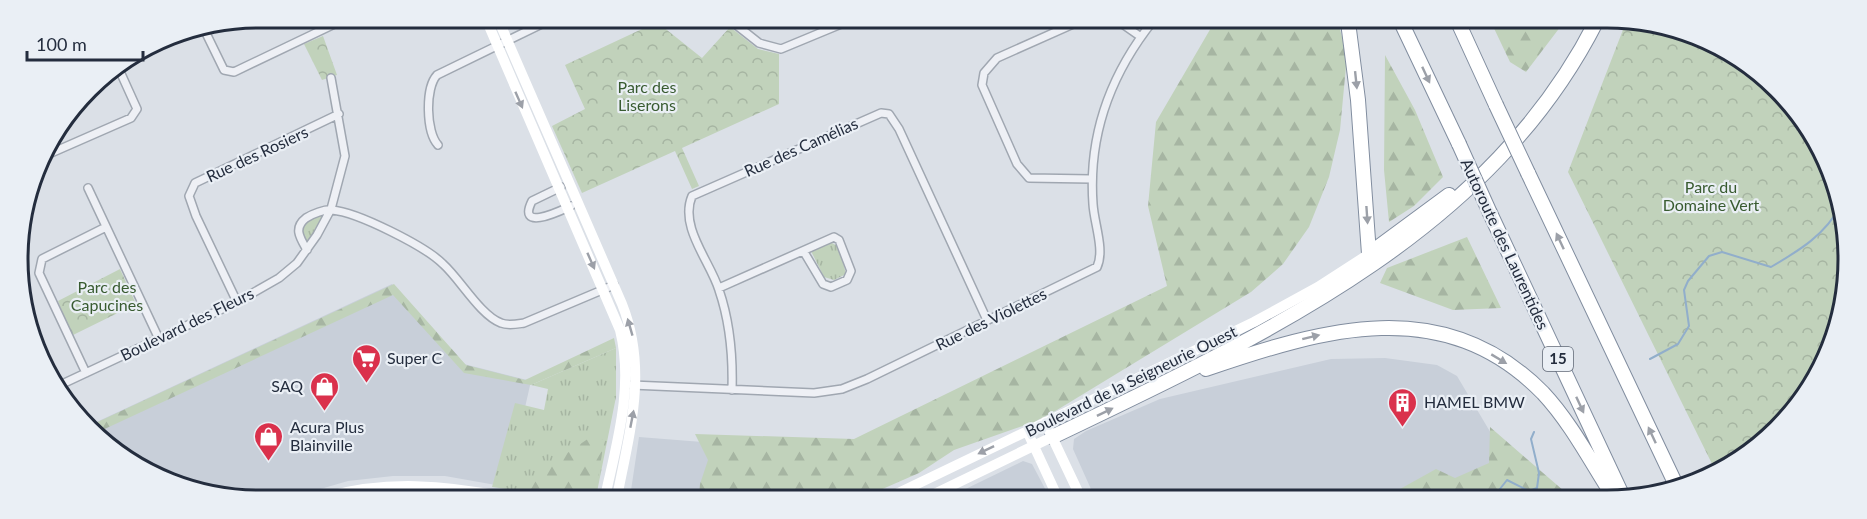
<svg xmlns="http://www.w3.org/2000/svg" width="1867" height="519" font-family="Lato,sans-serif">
<defs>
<pattern id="grass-tufts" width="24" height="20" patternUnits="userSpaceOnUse" patternTransform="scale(1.5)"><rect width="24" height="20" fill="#c1d2bb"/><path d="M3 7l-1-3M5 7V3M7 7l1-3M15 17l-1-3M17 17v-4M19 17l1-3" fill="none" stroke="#a6b5a2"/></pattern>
<pattern id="forest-firs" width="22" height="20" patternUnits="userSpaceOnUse" patternTransform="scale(1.5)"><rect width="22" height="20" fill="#c1d2bb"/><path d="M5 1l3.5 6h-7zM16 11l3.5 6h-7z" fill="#a6b5a2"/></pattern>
<pattern id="park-crowns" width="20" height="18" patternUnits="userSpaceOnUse" patternTransform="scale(1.5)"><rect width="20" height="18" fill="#c1d2bb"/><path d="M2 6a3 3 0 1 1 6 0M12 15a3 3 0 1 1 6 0" fill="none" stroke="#a6b5a2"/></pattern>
</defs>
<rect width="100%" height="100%" fill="#dbe0e7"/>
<path fill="#c8cfd9" d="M392 284 464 364 531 381 507 487 445 476H393L348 481 293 497 213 496 126 460 88 426Z
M1385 358 1437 365 1457 376 1492 435V464L1457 481 1384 499 1095 498 1073 449 1074 439 1086 431 1160 399 1331 359Z
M639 437 715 443 705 497H630Z
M1023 461 1032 464 1050 498H947Z"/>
<path fill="url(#grass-tufts)" d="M324 213 307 245 300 232 305 221Z
M832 243 839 247 846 274 834 280 824 277 811 251Z
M616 348V397L596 497H562L492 487 515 403 544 410 548 389 531 385Z"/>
<path fill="url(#forest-firs)" d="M1215 21 1338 22 1347 56 1340 130 1329 177 1309 227 1283 264 1251 292 1057 410 1034 422 954 450 919 473 862 498 699 497 700 484 708 460 695 434 854 439 1167 286 1148 206 1156 122Z
M1491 22H1564L1526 72 1510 62Z
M1385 55 1415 110 1443 177 1414 206 1389 222 1384 170Z
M1467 237 1501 308 1453 310 1380 283 1387 268Z
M394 284 466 365 525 380 614 338 616 348 531 385 464 373 393 295 96 433 89 426Z
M1490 427 1564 491 1563 499H1382L1436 469 1455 478 1489 463Z
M592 436H598L604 441 598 479 588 497 532 496 527 486 528 480Z"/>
<path fill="url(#park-crowns)" d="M657 22 702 58 730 27 758 49 779 54V104L682 148 699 186 692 189 675 151 582 193 552 126 585 109 565 65Z
M1626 22 1654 23 1741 59 1808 125 1844 212V306L1817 380 1767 441 1717 474 1568 172Z
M323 36 337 75 322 80 304 44Z
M120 269 136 304 71 336 58 301Z"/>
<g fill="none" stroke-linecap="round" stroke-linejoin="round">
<path stroke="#91aecb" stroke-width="2" d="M1650 359 1678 344 1689 326 1684 290 1688 281 1709 256 1722 252 1771 267C1800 250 1825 235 1841 205
M1492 499 1507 480 1529 491 1537 488 1539 473 1531 439 1534 432"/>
<defs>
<path id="street" d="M730 20 759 43 781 49 851 20
M1080 21 997 58 984 73 982 85 1017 164 1029 178 1091 179
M1118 21 1141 37
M204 29 224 70 234 72 347 18
M438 145C426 132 425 88 437 75L552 19
M42 157 131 118 137 109 118 67
M561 187 532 201C516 233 562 210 571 206
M88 188 159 339
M307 250C300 238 293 228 306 218 312 214 325 209 332 210 357 212 425 246 443 264 460 279 480 315 501 323 508 326 517 324 524 323L614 285
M719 288 834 237 839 240 851 271 847 280 831 287 823 284 804 252
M237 302 196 216 189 196 195 183 339 114
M86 373 39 273 42 259 106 227
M632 385 814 393 842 389 867 379 1097 267C1105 250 1094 223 1093 204 1088 135 1110 75 1153 21
M58 386 237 302 279 278 297 263 317 235 331 209 345 156 331 78
M732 390C733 355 730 322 719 290 710 261 679 227 692 196L881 113 889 114 899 129 987 320"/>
<path id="highway" d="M1348 22 1358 100 1369 254
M1401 22 1459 144
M1458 22 1496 105
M1528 173 1677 487
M1490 213 1624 499
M1369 254 1449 195
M1206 369C1323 329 1444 292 1543 393 1572 424 1592 464 1615 499
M1052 437C1258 338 1487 236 1596 22"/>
</defs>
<use href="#street" stroke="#a0a7b1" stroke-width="10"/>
<use href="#highway" stroke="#818d9f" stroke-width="16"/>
<use href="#street" stroke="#eef0f5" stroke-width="7"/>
<path stroke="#fff" stroke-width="10" d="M486 19 620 330C634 386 617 442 605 497
M498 19 622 304C648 369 630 431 617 497
M1045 422 1081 498
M1027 431 1058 498
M326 497C386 480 445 485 505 497
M888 498 1254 322 1318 287 1369 254
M926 498 1052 437"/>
<use href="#highway" stroke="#fff" stroke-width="14"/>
<defs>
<path id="highway-bridge" d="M1496 105 1528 173
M1459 144 1490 213"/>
</defs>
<use href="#highway-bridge" stroke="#818d9f" stroke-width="16" stroke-linecap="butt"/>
<use href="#highway-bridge" stroke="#fff" stroke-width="14"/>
</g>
<defs><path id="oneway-solid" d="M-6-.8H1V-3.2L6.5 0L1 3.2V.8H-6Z" transform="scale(1.5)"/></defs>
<g fill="#9ca0a8">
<use href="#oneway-solid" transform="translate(1426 75) rotate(65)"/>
<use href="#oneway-solid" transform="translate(1356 80) rotate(84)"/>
<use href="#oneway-solid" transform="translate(519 100) rotate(66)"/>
<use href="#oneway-solid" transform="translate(1367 215) rotate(86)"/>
<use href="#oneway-solid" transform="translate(1560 241) rotate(-115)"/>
<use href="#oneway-solid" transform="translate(591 261) rotate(66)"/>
<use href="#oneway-solid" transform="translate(630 327) rotate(-106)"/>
<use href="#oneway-solid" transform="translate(1311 337) rotate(-14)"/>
<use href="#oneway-solid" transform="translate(1499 359) rotate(31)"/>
<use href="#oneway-solid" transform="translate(1580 405) rotate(65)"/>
<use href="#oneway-solid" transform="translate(1105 412) rotate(-26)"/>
<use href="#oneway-solid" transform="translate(632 419) rotate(-79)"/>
<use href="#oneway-solid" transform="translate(1652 435) rotate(-115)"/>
<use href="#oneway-solid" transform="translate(986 450) rotate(154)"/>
</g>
<defs>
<symbol id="supermarket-pin" viewBox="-11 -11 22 30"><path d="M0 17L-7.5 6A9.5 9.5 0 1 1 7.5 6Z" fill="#da314c" stroke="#eaeff5"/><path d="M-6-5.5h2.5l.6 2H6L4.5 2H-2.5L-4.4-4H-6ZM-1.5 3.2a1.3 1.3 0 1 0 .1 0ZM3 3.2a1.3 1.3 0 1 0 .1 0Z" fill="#fff"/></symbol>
<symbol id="shop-pin" viewBox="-11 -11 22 30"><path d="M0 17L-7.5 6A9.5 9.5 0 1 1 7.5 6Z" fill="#da314c" stroke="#eaeff5"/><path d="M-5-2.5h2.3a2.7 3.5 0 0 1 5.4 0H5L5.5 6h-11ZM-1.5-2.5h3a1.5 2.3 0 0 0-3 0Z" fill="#fff"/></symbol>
<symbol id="building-pin" viewBox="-11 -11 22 30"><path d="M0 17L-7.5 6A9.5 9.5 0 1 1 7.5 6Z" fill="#da314c" stroke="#eaeff5"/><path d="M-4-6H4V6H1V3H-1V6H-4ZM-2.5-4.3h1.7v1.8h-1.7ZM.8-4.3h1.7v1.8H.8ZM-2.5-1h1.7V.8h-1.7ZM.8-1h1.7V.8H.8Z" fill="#fff"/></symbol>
</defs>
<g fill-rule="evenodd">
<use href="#supermarket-pin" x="350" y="342" width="33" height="45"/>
<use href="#shop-pin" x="308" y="370" width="33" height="45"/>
<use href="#building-pin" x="1386" y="386" width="33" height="45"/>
<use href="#shop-pin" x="252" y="420" width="33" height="45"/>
</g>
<g text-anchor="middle" stroke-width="4.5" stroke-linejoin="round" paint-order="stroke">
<rect fill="#eaeff5" stroke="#5f6775" stroke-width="1.5" x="1543" y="347" width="30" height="24" rx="4.5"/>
<g font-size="15" font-weight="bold" fill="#242d3e">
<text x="1558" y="364">15</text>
</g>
<g font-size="16" fill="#385b30" stroke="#eaeff5">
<text x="647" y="93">Parc des<tspan x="647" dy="18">Liserons</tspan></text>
<text x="1711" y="193">Parc du<tspan x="1711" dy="18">Domaine Vert</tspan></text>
<text x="107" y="293">Parc des<tspan x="107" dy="18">Capucines</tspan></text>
</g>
<g font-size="16" fill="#242d3e" stroke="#eaeff5">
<text transform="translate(801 147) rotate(-24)" y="6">Rue des Camélias</text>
<text transform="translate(257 154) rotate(-25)" y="6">Rue des Rosiers</text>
<text transform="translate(1505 244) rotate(65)" y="6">Autoroute des Laurentides</text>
<text transform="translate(991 319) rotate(-26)" y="6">Rue des Violettes</text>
<text transform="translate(187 324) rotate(-26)" y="6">Boulevard des Fleurs</text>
<text transform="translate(1131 381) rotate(-26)" y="6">Boulevard de la Seigneurie Ouest</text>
</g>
<g font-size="16" fill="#242d3e" stroke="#eaeff5" text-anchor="start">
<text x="387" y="364">Super C</text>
<text x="303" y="392" text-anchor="end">SAQ</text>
<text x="1424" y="408">HAMEL BMW</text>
<text x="290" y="433">Acura Plus<tspan x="290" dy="18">Blainville</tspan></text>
</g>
</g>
<path d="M0 0H1867V519H0ZM259 28H1607A231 231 0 0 1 1838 259V259A231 231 0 0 1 1607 490H259A231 231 0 0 1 28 259V259A231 231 0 0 1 259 28Z" fill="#eaeff5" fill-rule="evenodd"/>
<path fill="none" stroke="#242d3e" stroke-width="3" d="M259 28H1607A231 231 0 0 1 1838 259V259A231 231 0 0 1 1607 490H259A231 231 0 0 1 28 259V259A231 231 0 0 1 259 28Z"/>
<path d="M27 51v9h116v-9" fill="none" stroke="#242d3e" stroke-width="3"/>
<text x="36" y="51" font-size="18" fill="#242d3e" stroke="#eaeff5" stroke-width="4.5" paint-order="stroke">100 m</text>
</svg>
